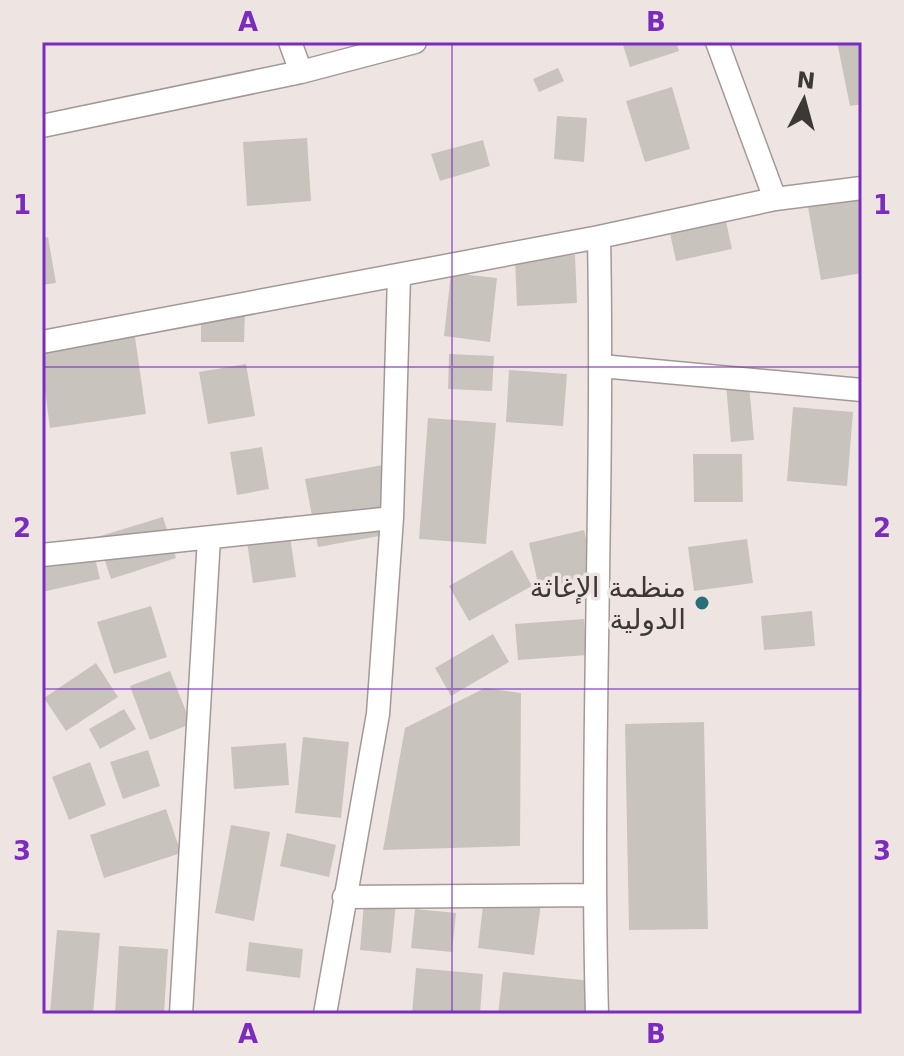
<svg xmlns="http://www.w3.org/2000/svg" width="904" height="1056" font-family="'DejaVu Sans','Noto Naskh Arabic',sans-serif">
<rect width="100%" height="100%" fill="#eee5e2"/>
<path fill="#c9c3bd" d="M622 42H676L679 51 630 67Z
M837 42H862V104L850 106Z
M558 68 564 81 539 92 533 79Z
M672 87 690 149 645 162 626 101Z
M557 116 587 118 584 162 554 159Z
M307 138 311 201 247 206 243 142Z
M483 140 490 166 440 181 431 154Z
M862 192V273L821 280 807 202Z
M723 207 732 249 676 261 667 219Z
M48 237 56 283 42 285V238Z
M575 255 577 303 517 306 515 257Z
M451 273 497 278 490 342 444 336Z
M201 309 245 310 244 342H201Z
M133 323 146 414 50 428 42 368V335Z
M449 354 494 356 492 391 448 389Z
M246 364 255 416 208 424 199 372Z
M509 370 567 374 563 426 506 422Z
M749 383 754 440 731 442 726 385Z
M793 407 853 412 847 486 787 481Z
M428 418 496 423 486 544 419 539Z
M262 447 269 489 237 495 230 452Z
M693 454H742L743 502H694Z
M383 465 396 533 318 547 305 479Z
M287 516 296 577 253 583 244 522Z
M163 517 176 558 111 579 97 537Z
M584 530 596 578 540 592 529 543Z
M90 537 100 579 42 592V547Z
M747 539 753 583 694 591 688 547Z
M512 550 532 586 469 621 449 586Z
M151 606 167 657 114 674 97 622Z
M812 611 815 646 764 650 761 616Z
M584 619 587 655 518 660 515 624Z
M493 634 509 662 451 696 435 668Z
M96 663 118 697 66 731 44 698Z
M170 671 191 724 150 740 130 686Z
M485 688 521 693 520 846 383 850 405 728Z
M124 709 136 729 100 749 89 729Z
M704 722 708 929 629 930 625 724Z
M303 737 349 742 341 818 295 813Z
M286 743 289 785 234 789 231 747Z
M148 750 160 786 123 799 110 762Z
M90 762 106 805 69 820 52 777Z
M166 809 181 853 104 878 90 835Z
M231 825 270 832 254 921 215 913Z
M287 833 336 845 329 877 280 866Z
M485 889 542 896 534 955 478 948Z
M365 891 397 893 391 953 360 950Z
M415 909 456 913 452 952 411 948Z
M57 930 100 933 93 1014 50 1013Z
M249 942 303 949 300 978 246 971Z
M119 946 168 949 164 1014H115Z
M416 968 483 974 480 1014H412Z
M503 972 592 981 588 1014H498Z"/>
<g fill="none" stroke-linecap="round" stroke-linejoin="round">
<defs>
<path id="minor" d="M290 42 301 72
M717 42 775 199
M42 126 301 72 415 42
M42 342 599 237 775 199 862 188
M601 366 862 390
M42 555 392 518
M344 897 594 895
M181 1014 209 538
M325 1014 378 714 392 518 399 276
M597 1014C590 755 604 496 599 237"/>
</defs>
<use href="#minor" stroke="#a29997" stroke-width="25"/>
<use href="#minor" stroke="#fff" stroke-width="22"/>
</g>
<path fill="none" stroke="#7b2cbf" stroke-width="2" stroke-opacity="0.55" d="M452 42V1014M42 367H862M42 689H862"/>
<circle fill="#277079" stroke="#eee5e2" stroke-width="3" cx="702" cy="603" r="8"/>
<g text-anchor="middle" stroke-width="7" stroke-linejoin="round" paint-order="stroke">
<g font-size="28" fill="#3b3836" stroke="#eee5e2" text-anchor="end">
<text x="686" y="597">منظمة الإغاثة<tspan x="686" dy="32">الدولية</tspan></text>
</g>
</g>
<rect width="904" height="1056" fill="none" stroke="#eee5e2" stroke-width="88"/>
<g transform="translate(804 100) rotate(6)" stroke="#eee5e2" stroke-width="6" paint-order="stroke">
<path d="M0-6L14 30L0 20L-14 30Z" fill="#3b3836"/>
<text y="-12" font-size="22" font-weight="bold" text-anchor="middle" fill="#3b3836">N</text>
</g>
<rect x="44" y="44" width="816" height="968" fill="none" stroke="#7b2cbf" stroke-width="3"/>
<g font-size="26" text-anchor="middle" font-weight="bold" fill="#7b2cbf">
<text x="248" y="31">A</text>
<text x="656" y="31">B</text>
<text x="22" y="214">1</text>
<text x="882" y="214">1</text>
<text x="22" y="537">2</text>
<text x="882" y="537">2</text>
<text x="22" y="860">3</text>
<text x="882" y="860">3</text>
<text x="248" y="1043">A</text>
<text x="656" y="1043">B</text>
</g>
</svg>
